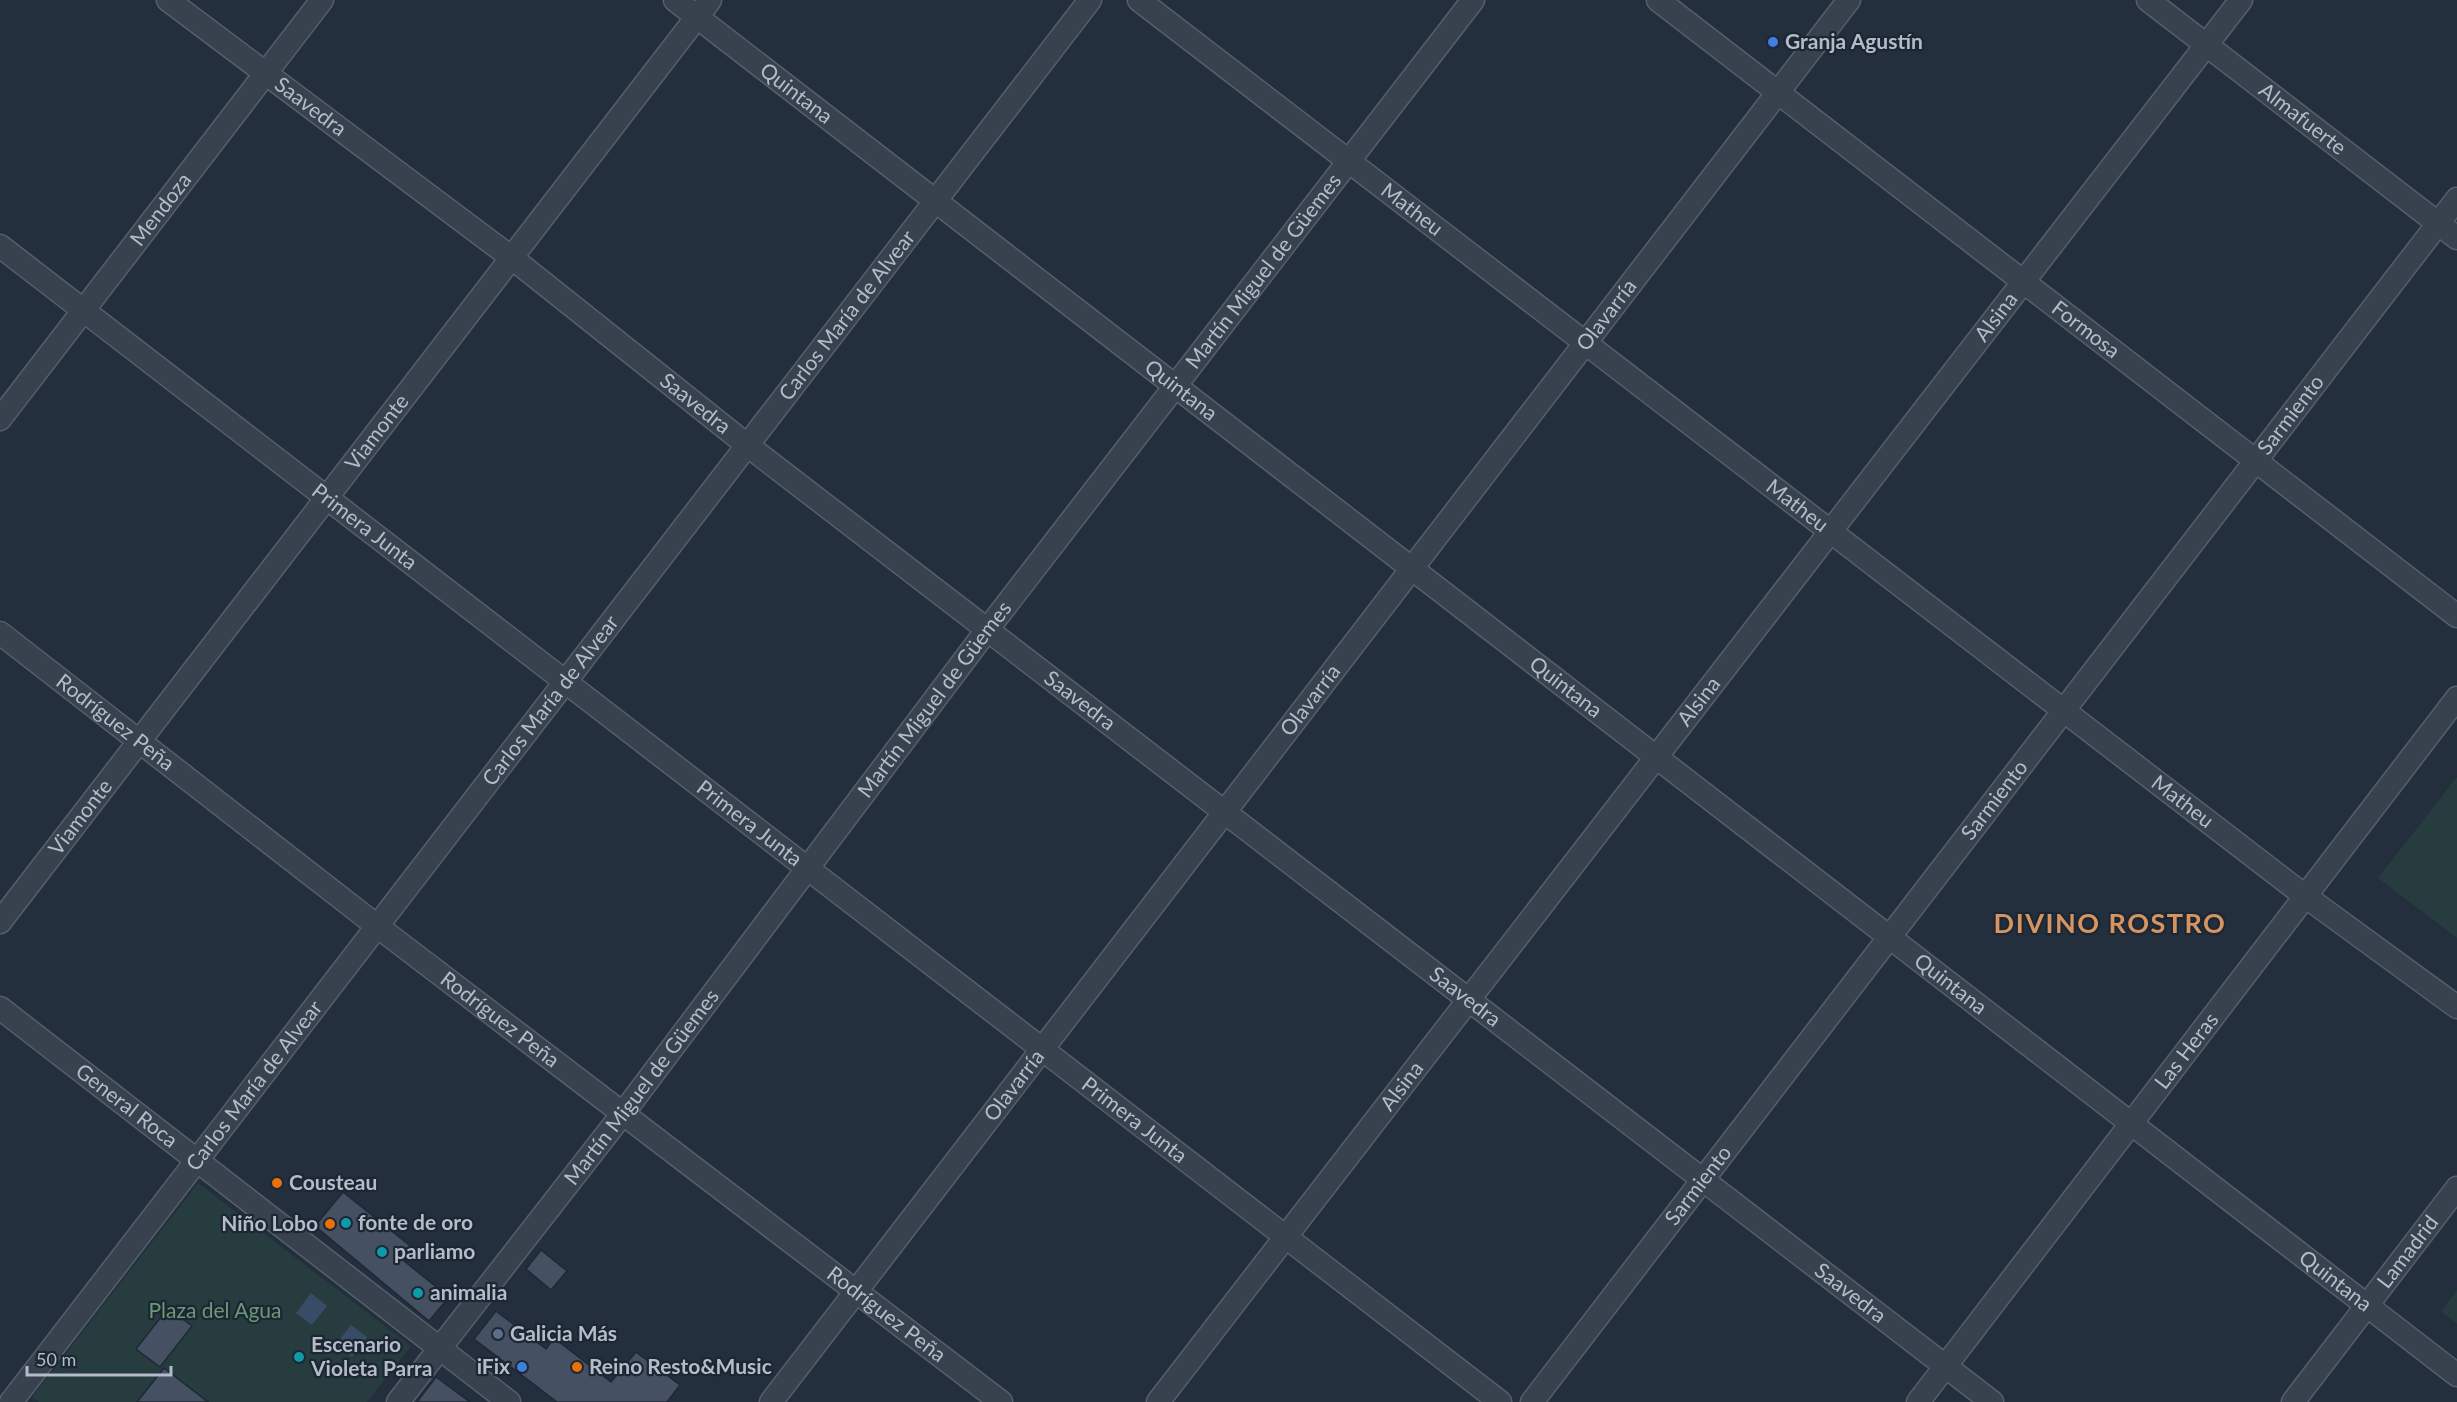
<svg xmlns="http://www.w3.org/2000/svg" width="2457" height="1402" font-family="Lato,sans-serif">
<rect width="100%" height="100%" fill="#242f3e"/>
<path fill="#263c3f" d="M2457 777V938L2378 878Z
M198 1183 411 1346 367 1402H39L32 1397Z
M2457 1290V1324L2441 1311Z"/>
<path fill="#394c67" d="M311 1293 327 1306 312 1325 296 1313Z
M351 1325 367 1337 352 1357 336 1344Z"/>
<path fill="#455162" stroke="#1f2835" stroke-width="1.5" d="M343 1192 414 1249 404 1261 449 1297 429 1321 315 1226Z
M541 1250 567 1271 551 1290 526 1269Z
M168 1308 192 1326 160 1367 136 1349Z
M496 1311 546 1349 554 1338 611 1382 636 1352 680 1385 667 1402H557L474 1339Z
M164 1368 208 1402H137Z
M436 1377 470 1402H417Z"/>
<g fill="none" stroke-linecap="round" stroke-linejoin="round">
<defs>
<g id="minor">
<path id="s1" d="M168 0 512 258 747 445 1992 1402"/>
<path id="s2" d="M675 0 2457 1375"/>
<path id="s3" d="M1139 0 2305 896 2457 1007"/>
<path id="s4" d="M1658 0 2457 616"/>
<path id="s5" d="M2148 0 2457 238"/>
<path id="s6" d="M0 246 1500 1402"/>
<path id="s7" d="M0 419 322 0"/>
<path id="s8" d="M0 633 377 926 1001 1402"/>
<path id="s9" d="M0 922 710 0"/>
<path id="s10" d="M0 1008 509 1402"/>
<path id="s11" d="M11 1402 1090 0"/>
<path id="s12" d="M398 1402 624 1112 987 630 1473 0"/>
<path id="s13" d="M771 1402 1849 0"/>
<path id="s14" d="M1158 1402 2241 0"/>
<path id="s15" d="M1532 1402 2457 199"/>
<path id="s16" d="M1918 1402 2457 698"/>
<path id="s17" d="M2293 1402 2457 1188"/>
</g>
</defs>
<use href="#minor" stroke="#565f6c" stroke-width="25"/>
<use href="#minor" stroke="#38414e" stroke-width="22"/>
</g>
<g fill="#3f7fe0" stroke="#1d2633" stroke-width="2">
<circle cx="1773" cy="42" r="6"/>
<circle cx="522" cy="1367" r="6"/>
</g>
<g fill="#e8710a" stroke="#1d2633" stroke-width="2">
<circle cx="277" cy="1183" r="6"/>
<circle cx="330" cy="1224" r="6"/>
<circle cx="577" cy="1367" r="6"/>
</g>
<g fill="#0f9aa8" stroke="#1d2633" stroke-width="2">
<circle cx="346" cy="1223" r="6"/>
<circle cx="382" cy="1252" r="6"/>
<circle cx="418" cy="1293" r="6"/>
<circle cx="299" cy="1357" r="6"/>
</g>
<circle fill="#5c6f8a" stroke="#1d2633" stroke-width="2" cx="498" cy="1334" r="6"/>
<g text-anchor="middle" stroke-width="4.5" stroke-linejoin="round" paint-order="stroke">
<g font-size="21" font-weight="bold" fill="#b4bcc9" stroke="#1d2633" text-anchor="start">
<text x="1785" y="49">Granja Agustín</text>
<text x="289" y="1190">Cousteau</text>
<text x="358" y="1230">fonte de oro</text>
<text x="318" y="1231" text-anchor="end">Niño Lobo</text>
<text x="394" y="1259">parliamo</text>
<text x="430" y="1300">animalia</text>
<text x="510" y="1341">Galicia Más</text>
<text x="311" y="1352">Escenario<tspan x="311" dy="24">Violeta Parra</tspan></text>
<text x="510" y="1374" text-anchor="end">iFix</text>
<text x="589" y="1374">Reino Resto&amp;Music</text>
</g>
<g font-size="21" fill="#b4bcc9" stroke="#1d2633">
<text dy="7" stroke="none"><textPath href="#s2" startOffset="153">Quintana</textPath></text>
<text dy="7" stroke="none"><textPath href="#s1" startOffset="178">Saavedra</textPath></text>
<text dy="7" stroke="none"><textPath href="#s5" startOffset="195">Almafuerte</textPath></text>
<text dy="7" stroke="none"><textPath href="#s3" startOffset="344">Matheu</textPath></text>
<text dy="7" stroke="none"><textPath href="#s7" startOffset="264">Mendoza</textPath></text>
<text dy="7" stroke="none"><textPath href="#s12" startOffset="1424">Martín Miguel de Güemes</textPath></text>
<text dy="7" stroke="none"><textPath href="#s11" startOffset="1371">Carlos María de Alvear</textPath></text>
<text dy="7" stroke="none"><textPath href="#s13" startOffset="1371">Olavarría</textPath></text>
<text dy="7" stroke="none"><textPath href="#s14" startOffset="1371">Alsina</textPath></text>
<text dy="7" stroke="none"><textPath href="#s4" startOffset="540">Formosa</textPath></text>
<text dy="7" stroke="none"><textPath href="#s2" startOffset="639">Quintana</textPath></text>
<text dy="7" stroke="none"><textPath href="#s1" startOffset="664">Saavedra</textPath></text>
<text dy="7" stroke="none"><textPath href="#s15" startOffset="1245">Sarmiento</textPath></text>
<text dy="7" stroke="none"><textPath href="#s9" startOffset="618">Viamonte</textPath></text>
<text dy="7" stroke="none"><textPath href="#s3" startOffset="830">Matheu</textPath></text>
<text dy="7" stroke="none"><textPath href="#s6" startOffset="460">Primera Junta</textPath></text>
<text dy="7" stroke="none"><textPath href="#s2" startOffset="1125">Quintana</textPath></text>
<text dy="7" stroke="none"><textPath href="#s12" startOffset="884">Martín Miguel de Güemes</textPath></text>
<text dy="7" stroke="none"><textPath href="#s11" startOffset="885">Carlos María de Alvear</textPath></text>
<text dy="7" stroke="none"><textPath href="#s1" startOffset="1150">Saavedra</textPath></text>
<text dy="7" stroke="none"><textPath href="#s13" startOffset="885">Olavarría</textPath></text>
<text dy="7" stroke="none"><textPath href="#s14" startOffset="885">Alsina</textPath></text>
<text dy="7" stroke="none"><textPath href="#s8" startOffset="146">Rodríguez Peña</textPath></text>
<text dy="7" stroke="none"><textPath href="#s15" startOffset="759">Sarmiento</textPath></text>
<text dy="7" stroke="none"><textPath href="#s3" startOffset="1316">Matheu</textPath></text>
<text dy="7" stroke="none"><textPath href="#s9" startOffset="132">Viamonte</textPath></text>
<text dy="7" stroke="none"><textPath href="#s6" startOffset="946">Primera Junta</textPath></text>
<text dy="7" stroke="none"><textPath href="#s2" startOffset="1611">Quintana</textPath></text>
<text dy="7" stroke="none"><textPath href="#s1" startOffset="1636">Saavedra</textPath></text>
<text dy="7" stroke="none"><textPath href="#s8" startOffset="632">Rodríguez Peña</textPath></text>
<text dy="7" stroke="none"><textPath href="#s16" startOffset="442">Las Heras</textPath></text>
<text dy="7" stroke="none"><textPath href="#s11" startOffset="399">Carlos María de Alvear</textPath></text>
<text dy="7" stroke="none"><textPath href="#s13" startOffset="399">Olavarría</textPath></text>
<text dy="7" stroke="none"><textPath href="#s14" startOffset="399">Alsina</textPath></text>
<text dy="7" stroke="none"><textPath href="#s12" startOffset="398">Martín Miguel de Güemes</textPath></text>
<text dy="7" stroke="none"><textPath href="#s10" startOffset="160">General Roca</textPath></text>
<text dy="7" stroke="none"><textPath href="#s6" startOffset="1432">Primera Junta</textPath></text>
<text dy="7" stroke="none"><textPath href="#s15" startOffset="273">Sarmiento</textPath></text>
<text dy="7" stroke="none"><textPath href="#s17" startOffset="189">Lamadrid</textPath></text>
<text dy="7" stroke="none"><textPath href="#s2" startOffset="2097">Quintana</textPath></text>
<text dy="7" stroke="none"><textPath href="#s1" startOffset="2122">Saavedra</textPath></text>
<text dy="7" stroke="none"><textPath href="#s8" startOffset="1118">Rodríguez Peña</textPath></text>
</g>
<g font-size="21" fill="#6b9a76" stroke="#1d2633">
<text x="215" y="1318">Plaza del Agua</text>
</g>
<g font-size="27" font-weight="bold" letter-spacing="1.5" fill="#d59563" stroke="#1d2633">
<text x="2110" y="933">DIVINO ROSTRO</text>
</g>
</g>
<path d="M27 1366v9h144v-9" fill="none" stroke="#b4bcc9" stroke-width="3"/>
<text x="36" y="1366" font-size="18" fill="#b4bcc9" stroke="#1d2633" stroke-width="4.5" paint-order="stroke">50 m</text>
</svg>
